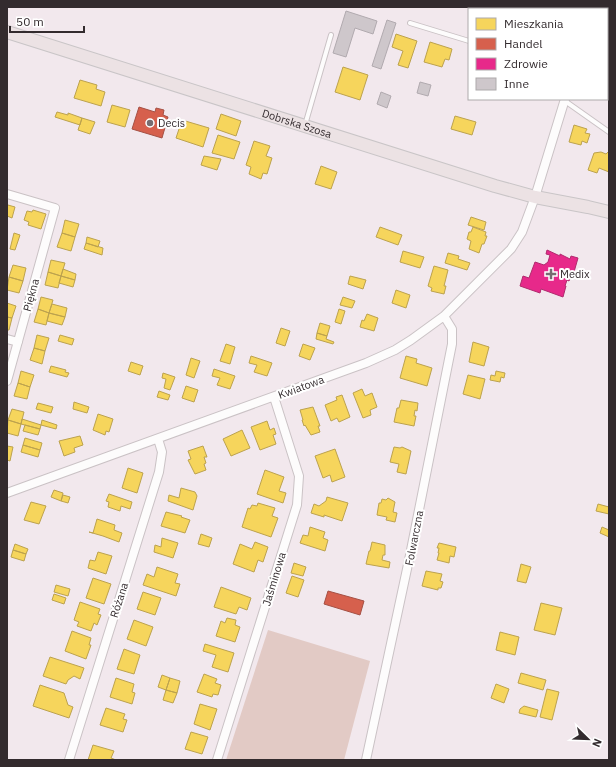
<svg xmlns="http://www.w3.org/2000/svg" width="616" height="767" font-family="'IBM Plex Sans',sans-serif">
<rect width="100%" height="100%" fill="#f2e8ed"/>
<path fill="#e2cac5" d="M268 630 370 661 344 760H226Z"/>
<path fill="#f6d55c" stroke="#bca24e" d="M396 34 417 41 408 68 398 65 403 51 392 47Z
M430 42 452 49 449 60 445 59 442 67 424 62Z
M343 67 368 75 360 100 335 92Z
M80 80 97 85 96 89 105 92 101 106 74 98Z
M112 105 130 110 125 127 107 122Z
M57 112 68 115V113L82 118 80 125 55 117Z
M221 114 241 121 236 136 216 129Z
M455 116 476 122 472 135 451 129Z
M82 118 95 122 90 134 78 130Z
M182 120 209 128 203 147 176 138Z
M574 125 587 129 585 133 590 134 587 143 582 141 581 145 569 142Z
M218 135 240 142 234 159 212 153Z
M254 141 270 146 266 156 272 158 267 174 263 173 261 179 249 174 251 167 246 165Z
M601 152 606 154 608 152H609V172L599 168 597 173 588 170 594 153Z
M204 156 221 159 217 170 201 165Z
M321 166 337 172 331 189 315 184Z
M8 205 15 207 12 218 7 216V218V207Z
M33 210 46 214 41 229 28 225 29 222 24 220 27 211 32 212Z
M471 217 486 222 484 230 468 225Z
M65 220 79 224 75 237 62 233Z
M380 227 402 235 398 245 376 237Z
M473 227 486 232 485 236H487L484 244H482L479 253 469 249 471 241 467 239 469 232H471Z
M14 233 20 235 15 250 10 249Z
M62 233 75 237 71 251 57 247Z
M87 237 100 241 98 247 86 243Z
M86 243 103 248 102 255 84 249Z
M403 251 424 257 420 268 400 262Z
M448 253 459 256 458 259 470 263 467 270 445 263Z
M51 260 65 263 61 276 48 272Z
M13 265 26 268 23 281 9 277Z
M434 266 448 270 444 286H446L444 294 431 291 432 288 428 286Z
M63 269 76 274 75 280 61 276Z
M48 272 61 276 58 288 45 285Z
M61 276 75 280 73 287 59 283Z
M350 276 366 280 363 289 348 284Z
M9 277 23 281 19 293 7 290Z
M396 290 410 295 406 308 392 303Z
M41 297 53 300 49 313 38 309Z
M343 297 355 301 352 308 340 305Z
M7 303 16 306 12 318 7 317Z
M52 304 67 308 65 317 49 313Z
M38 309 49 313 46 325 34 322Z
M339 309 345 311 341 324 335 322Z
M49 313 65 317 62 325 47 321Z
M367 314 378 318 374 331 360 327 362 320 364 321Z
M7 317 12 318 9 330H7Z
M320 323 330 326 327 336 317 333Z
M281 328 290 331 285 346 276 343Z
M317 333 327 336 326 339 334 342 333 344 316 339Z
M37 335 49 338 45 351 34 348Z
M60 335 74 339 72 345 58 341Z
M473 342 489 347 484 366 469 362Z
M226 344 235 347 230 364 220 361Z
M303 344 315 348 310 360 299 356Z
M34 348 45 351 42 364 30 360Z
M251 356 272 363 267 376 254 372 257 365 249 363Z
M406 356 417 359 416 363 432 368 427 386 400 378Z
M191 358 200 361 194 378 186 375Z
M131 362 143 366 140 375 128 371Z
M51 366 66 370 65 372 69 373 67 377 49 372Z
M214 369 235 376 230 389 217 385 220 378 212 376Z
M21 371 34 375 30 387 18 383Z
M496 371 505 373 504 378 501 377 500 382 490 380 491 375 495 376Z
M163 373 175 377 170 390 164 388 166 379 162 378Z
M468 375 485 379 480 399 463 394Z
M18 383 30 387 27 399 14 396Z
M186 386 198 390 194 402 182 398Z
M362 389 365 396 372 393 377 407 370 410 371 415 363 418 353 393Z
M159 391 170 395 168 400 157 397Z
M342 395 350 417 339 422 337 418 331 421 325 405 337 400 336 397Z
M401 400 418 403 417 411 415 410 414 416H416L414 426 394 422 397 408H399Z
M74 402 89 407 87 413 73 409Z
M38 403 53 407 51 413 36 409Z
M313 407 320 426H318L320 432 311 435 305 425 304 426 302 420H303L300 410Z
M12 409 24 412 21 424 8 420Z
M98 414 113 419 109 432 106 431 105 435 93 430Z
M22 419 41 425 40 429 21 424Z
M8 420 21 424 18 436 7 433Z
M42 420 57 425 56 429 41 425Z
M267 421 270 430 274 428 276 434 273 435 276 444 260 450 251 427Z
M25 425 40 429 38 435 23 431Z
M242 430 250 448 231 456 223 439Z
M80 436 83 445 74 448 75 452 64 456 59 441Z
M25 438 42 443 40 450 23 445Z
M23 445 40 450 38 457 21 452Z
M7 446 13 447 10 461 7 460Z
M203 446 207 457H204L206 463 204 464 206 470 195 474 188 460 191 459 188 451Z
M394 447 400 448 402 447 411 451 406 474 397 472 399 464 390 462Z
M335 449 345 477 332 482 330 475 323 478 315 456Z
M128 468 143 473 137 493 122 488Z
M265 470 284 477 279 491 286 493 283 503 257 494Z
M181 488 195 492 197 496 193 510 168 501 169 495 179 498Z
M54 490 63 493 61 501 51 497Z
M109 494 132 502 130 509 121 506 120 511 108 507 109 502 106 501Z
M63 495 70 497 68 503 61 501Z
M327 497 348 503 342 521 324 515V517L311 513 314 504 319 506 326 501Z
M388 498 395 502 393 512 397 513 395 522 386 520 387 517 377 515 379 503H381L382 499 386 500Z
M31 502 46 506 39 524 24 520Z
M258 503 275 508 272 516 278 518 271 537 242 527 248 508 250 509 252 505 257 506Z
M598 504 609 507V514L596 511Z
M166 512 182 516 181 517 190 520 185 533 161 526Z
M97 519 115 525 114 530 122 533 119 542 103 536 89 532 93 533Z
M310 527 325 532 323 538 328 540 325 551 300 543 303 535 308 536Z
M602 527 609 530V537L600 533Z
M201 534 212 538 209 547 198 544Z
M162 538 178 543 173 558 154 552 155 545 161 547Z
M255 542 268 547 263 562 258 560 254 572 233 564 240 544 252 549Z
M372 542 385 545V555H383L382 560 390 562 389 568 366 564 369 551H370Z
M439 543 456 547 454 557 450 556 449 563 437 560 439 553H438L439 548H437Z
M15 544 28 549 26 554 13 550Z
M13 550 26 554 24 561 11 557Z
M98 552 112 556 106 574 88 568 90 560 95 561Z
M294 563 306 567 303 576 291 573Z
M521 564 531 567 526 583 517 581Z
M157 567 178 574 175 583 180 584 176 596 143 585 147 574 154 577Z
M426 571 442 574 440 581 443 582 441 588H438V590L422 586Z
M292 576 304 580 298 597 286 593Z
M93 578 111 584 104 604 86 598Z
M56 585 70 589 68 596 54 592Z
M221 587 251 598 247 610 239 607 236 614 214 607Z
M143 592 161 598 155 615 137 609Z
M54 594 66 598 64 604 52 600Z
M80 602 100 609 98 614 101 615 97 625 94 623 91 631 77 626 79 622 74 620Z
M541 603 562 608 555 635 534 630Z
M227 618 236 620 235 625 240 627 235 642 216 636 221 621 225 623Z
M134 620 153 627 146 646 127 639Z
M72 631 91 638 89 645H91L86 659 65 651Z
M500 632 519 637 515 655 496 650Z
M205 644 234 653 228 672 212 667 216 655 203 651Z
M124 649 140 655 134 674 117 669Z
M50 657 84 668 80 679 74 676 68 680 66 684 43 676Z
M521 673 546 680 543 690 518 683Z
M204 674 217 679 215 683 221 685 218 695 213 694 212 697 197 692Z
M162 675 170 678 166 690 158 687Z
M116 678 134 684 132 692 135 693 132 704 110 697Z
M170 678 180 681 177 693 166 690Z
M496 684 509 689 504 703 491 698Z
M40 685 64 693 68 705 73 707 69 718 33 706Z
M547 689 559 692 552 720 540 717Z
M166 690 177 693 173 703 163 700Z
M200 704 217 709 210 730 194 724Z
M524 706 538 710 536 717 519 713 520 709Z
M106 708 125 714 123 719 127 720 123 732 100 725Z
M191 732 208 737 202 754 185 749Z
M93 745 114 751 111 758 116 760H88Z"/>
<path fill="#d6604d" stroke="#a55044" d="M139 107 155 112 156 108 164 110 163 115 168 117 162 138 132 129Z
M328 591 364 601 360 615 324 604Z"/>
<path fill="#e7298a" stroke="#b12a6e" d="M547 250 560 256V254L570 259 571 256 578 258 574 272 573 271 569 281 567 280 565 286H566L563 297 541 289 540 293 520 286 523 276 529 278 535 262 544 265 548 262 550 255 546 254Z"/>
<path fill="#cec7cb" stroke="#b1aaaf" d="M346 11 377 21 373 34 355 28 346 57 333 53Z
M387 20 396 23 381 69 372 66Z
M420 82 431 85 428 96 417 93Z
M381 92 391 96 387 108 377 104Z"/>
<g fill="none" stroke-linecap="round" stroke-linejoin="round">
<defs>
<path id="lane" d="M410 23 469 41
M565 101 609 132
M305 125 331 35"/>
<path id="street" d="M501 7 502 9
M593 9 594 7
M7 194 55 208 7 381
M7 339 18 342
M7 493 366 363 395 350 411 340 444 316 511 249 522 232 535 197 565 99
M69 760 159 472 162 452 158 439
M217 760 297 505 299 476 274 397
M366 760 410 555 452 344V329L444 316"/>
<g id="primary">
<path id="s1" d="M7 32 495 186 535 197 588 207 609 212"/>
</g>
</defs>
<use href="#lane" stroke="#cac2c5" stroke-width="6"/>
<use href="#street" stroke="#cac2c5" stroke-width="10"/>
<use href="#primary" stroke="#c9c5c7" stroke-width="14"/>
<use href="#lane" stroke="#fdfcfc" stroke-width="4"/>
<use href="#street" stroke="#fdfcfc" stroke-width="8"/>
<use href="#primary" stroke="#ece2e4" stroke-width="12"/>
</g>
<g fill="#766d71" stroke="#fff" stroke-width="1.5">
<circle cx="150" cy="123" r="4"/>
<path d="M549 268h4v4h4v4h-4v4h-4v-4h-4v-4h4z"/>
</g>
<g text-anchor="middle" stroke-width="4" stroke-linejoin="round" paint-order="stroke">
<g font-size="11" fill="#332b2e" stroke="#fff" text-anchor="start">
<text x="158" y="127">Decis</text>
<text x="560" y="278">Medix</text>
</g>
<g font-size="11" fill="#332b2e" stroke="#fff">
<text dy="4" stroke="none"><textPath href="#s1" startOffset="304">Dobrska Szosa</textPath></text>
<text transform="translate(31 295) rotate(-75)" y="4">Piękna</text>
<text transform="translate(301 387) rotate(-20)" y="4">Kwiatowa</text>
<text transform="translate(414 538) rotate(-79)" y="4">Folwarczna</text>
<text transform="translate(274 579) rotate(-73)" y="4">Jaśminowa</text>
<text transform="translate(119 600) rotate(-72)" y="4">Różana</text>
</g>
</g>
<rect width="616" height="767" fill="none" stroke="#332b2e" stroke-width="16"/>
<rect x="468" y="8" width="140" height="92" fill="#ffffff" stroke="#adaaab"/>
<rect x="476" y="18" width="20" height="12" fill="#f6d55c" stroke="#adaaab"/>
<text x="504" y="28" font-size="12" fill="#332b2e">Mieszkania</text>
<rect x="476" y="38" width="20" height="12" fill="#d6604d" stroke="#adaaab"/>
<text x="504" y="48" font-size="12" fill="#332b2e">Handel</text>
<rect x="476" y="58" width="20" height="12" fill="#e7298a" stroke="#adaaab"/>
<text x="504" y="68" font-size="12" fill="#332b2e">Zdrowie</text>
<rect x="476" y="78" width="20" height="12" fill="#cec7cb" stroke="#adaaab"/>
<text x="504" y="88" font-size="12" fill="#332b2e">Inne</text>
<g transform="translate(588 739) rotate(113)" stroke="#ffffff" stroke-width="3" paint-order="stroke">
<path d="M0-3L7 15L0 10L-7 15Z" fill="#332b2e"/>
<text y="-6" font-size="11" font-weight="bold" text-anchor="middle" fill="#332b2e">N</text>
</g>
<path d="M10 26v6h74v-6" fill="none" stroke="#332b2e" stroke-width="2"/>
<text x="16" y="26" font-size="12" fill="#332b2e" stroke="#ffffff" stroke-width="3" paint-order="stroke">50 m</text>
</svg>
